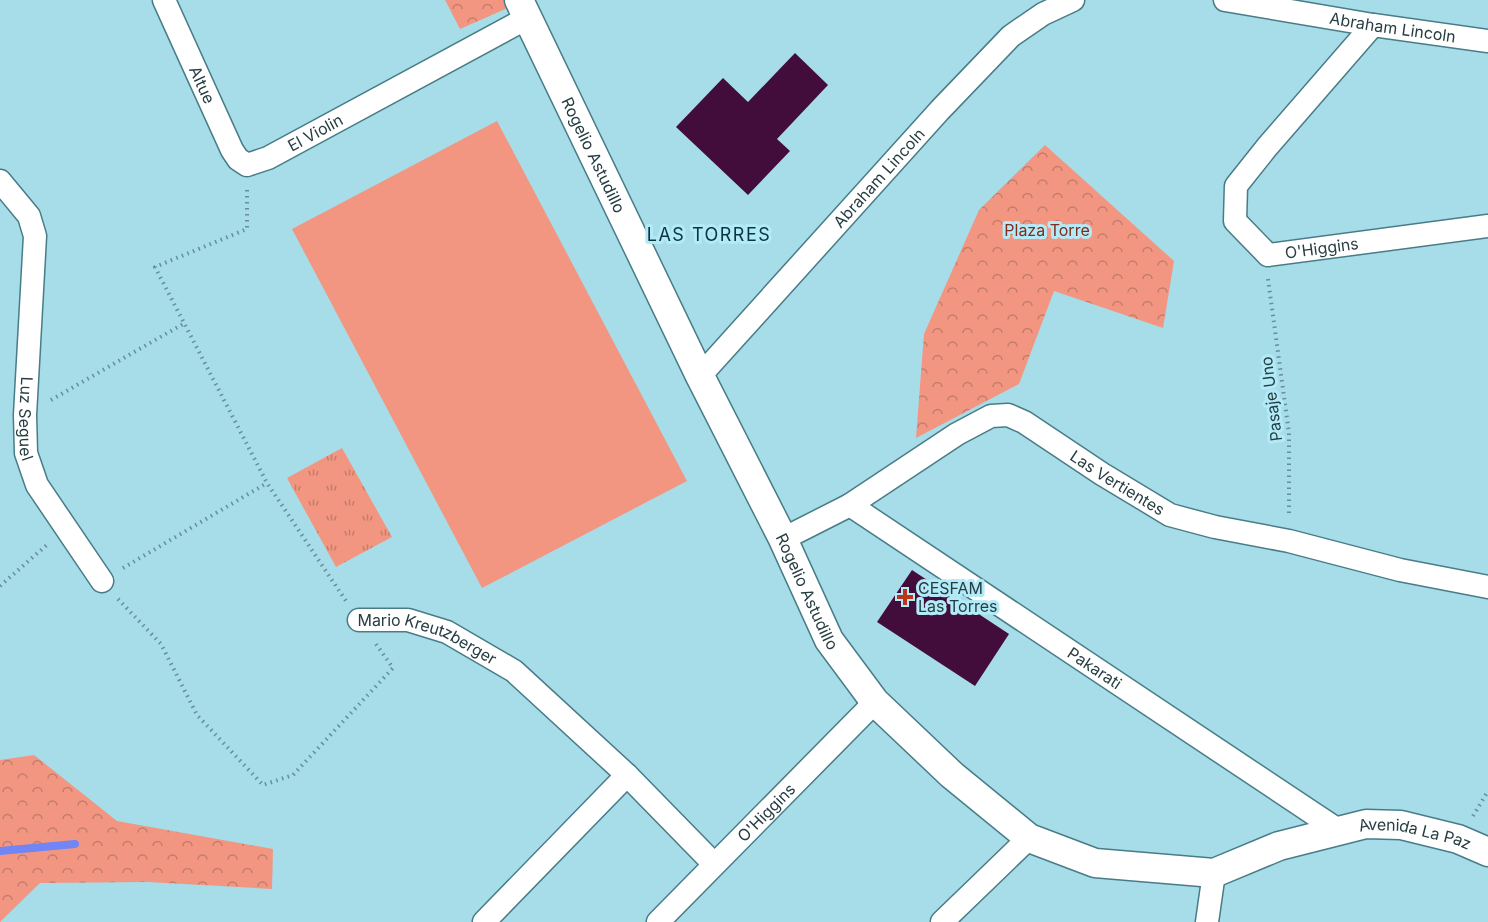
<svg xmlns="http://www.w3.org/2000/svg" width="1488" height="922" font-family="Inter,sans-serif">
<defs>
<pattern id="grass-tufts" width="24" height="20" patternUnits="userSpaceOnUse" patternTransform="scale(1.5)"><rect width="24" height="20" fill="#f29681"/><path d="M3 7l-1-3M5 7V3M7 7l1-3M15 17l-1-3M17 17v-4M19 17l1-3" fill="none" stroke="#c47c6b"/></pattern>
<pattern id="forest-crowns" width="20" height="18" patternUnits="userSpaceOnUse" patternTransform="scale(1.5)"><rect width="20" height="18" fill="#f29681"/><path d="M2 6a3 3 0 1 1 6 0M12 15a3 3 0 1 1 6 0" fill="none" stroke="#c47c6b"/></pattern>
</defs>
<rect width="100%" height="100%" fill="#a6dde9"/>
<path fill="url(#grass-tufts)" d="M342 448 392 537 336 567 287 478Z"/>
<path fill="url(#forest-crowns)" d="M445 0H507L510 7 460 29Z
M1045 145 1174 261 1163 328 1054 291 1019 384 916 438 924 334 979 210Z
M34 755 117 821 273 849 272 889 148 882 40 883 0 922V760Z"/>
<path fill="#f29681" d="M497 121 687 481 482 588 292 229Z"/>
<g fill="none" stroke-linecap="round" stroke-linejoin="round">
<path stroke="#7185f5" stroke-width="8" d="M0 851 75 844"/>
</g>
<path fill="#420d3b" d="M795 53 828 85 777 139 790 151 748 195 676 127 723 78 748 102Z
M912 570 1009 634 975 686 877 622Z"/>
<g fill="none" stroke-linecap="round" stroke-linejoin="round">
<defs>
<g id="minor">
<path id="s1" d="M164 0 232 150 238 159 247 165 268 158 527 18"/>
<path id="s2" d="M1225 0 1373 25 1488 41"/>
<path id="s3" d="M1373 25 1267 147 1236 186 1235 221 1268 255 1488 226"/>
<path id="s4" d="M0 181 29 216 35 236 25 415 26 453 37 485 102 581"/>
<path id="s5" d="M700 376 940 110 1011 36 1043 14 1073 0"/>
<path id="s6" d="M850 505 1338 830"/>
<path id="s7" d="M783 539 850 505 957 434 991 416 1008 415 1024 422 1102 474 1170 515 1215 527 1289 541 1400 570 1488 587"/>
<path id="s8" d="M359 620H408L447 632 514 671 627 775 714 864"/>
<path d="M484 922 627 775"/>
<path id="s9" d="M658 922 875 702"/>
<path d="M942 922 1029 838"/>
<path d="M1207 922 1214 873"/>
</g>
<g id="tertiary">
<path id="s10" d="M519 0 700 376 783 539 829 640 875 702 952 775 1029 838 1095 863 1214 873 1279 846 1366 824 1401 825 1458 839 1488 852"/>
</g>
</defs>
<use href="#minor" stroke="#487c87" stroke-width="25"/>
<use href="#tertiary" stroke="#487c87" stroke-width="31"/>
<path stroke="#678f97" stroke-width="4" stroke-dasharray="1.5 4.5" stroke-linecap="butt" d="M247 190V229L155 267 267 483 346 601
M1268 279 1289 433V516
M51 400 183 324
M123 568 267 483
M0 586 49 543
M118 599 161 644 197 715 263 785 293 775 393 668 376 644
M1473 816 1488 791"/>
<use href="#minor" stroke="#fff" stroke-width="22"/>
<use href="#tertiary" stroke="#fff" stroke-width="28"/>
</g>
<path fill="#bf3417" stroke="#b3eaf7" stroke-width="2" d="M902 588h6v6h6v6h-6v6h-6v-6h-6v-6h6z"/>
<g text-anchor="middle" stroke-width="6" stroke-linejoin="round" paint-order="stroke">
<g font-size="16" fill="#263d41" stroke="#b3eaf7">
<text dy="6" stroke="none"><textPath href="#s2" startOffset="170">Abraham Lincoln</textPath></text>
<text dy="6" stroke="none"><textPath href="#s1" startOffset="93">Altue</textPath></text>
<text dy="6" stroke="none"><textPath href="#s1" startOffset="262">El Violin</textPath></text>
<text dy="6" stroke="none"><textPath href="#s10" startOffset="172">Rogelio Astudillo</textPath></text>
<text dy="6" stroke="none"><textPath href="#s5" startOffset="267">Abraham Lincoln</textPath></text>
<text dy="6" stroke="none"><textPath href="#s3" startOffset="348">O'Higgins</textPath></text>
<text transform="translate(1271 399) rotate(-97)" y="6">Pasaje Uno</text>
<text dy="6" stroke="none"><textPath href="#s4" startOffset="249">Luz Seguel</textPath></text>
<text dy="6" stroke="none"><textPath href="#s7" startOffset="388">Las Vertientes</textPath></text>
<text dy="6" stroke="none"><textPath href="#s10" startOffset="658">Rogelio Astudillo</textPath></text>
<text dy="6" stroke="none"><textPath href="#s8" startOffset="72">Mario Kreutzberger</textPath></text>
<text dy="6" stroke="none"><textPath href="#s6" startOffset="294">Pakarati</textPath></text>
<text dy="6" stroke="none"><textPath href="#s9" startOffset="154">O'Higgins</textPath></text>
<text dy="6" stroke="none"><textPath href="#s10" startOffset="1394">Avenida La Paz</textPath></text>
</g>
<g font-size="16" fill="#7f2c1c" stroke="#b3eaf7">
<text x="1047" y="236">Plaza Torre</text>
</g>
<g font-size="16" fill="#263d41" stroke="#b3eaf7" text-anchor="start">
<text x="918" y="594">CESFAM<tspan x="918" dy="18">Las Torres</tspan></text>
</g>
<g font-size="18" letter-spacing="1.5" fill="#0b353d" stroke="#b3eaf7">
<text x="709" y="241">LAS TORRES</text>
</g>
</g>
</svg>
